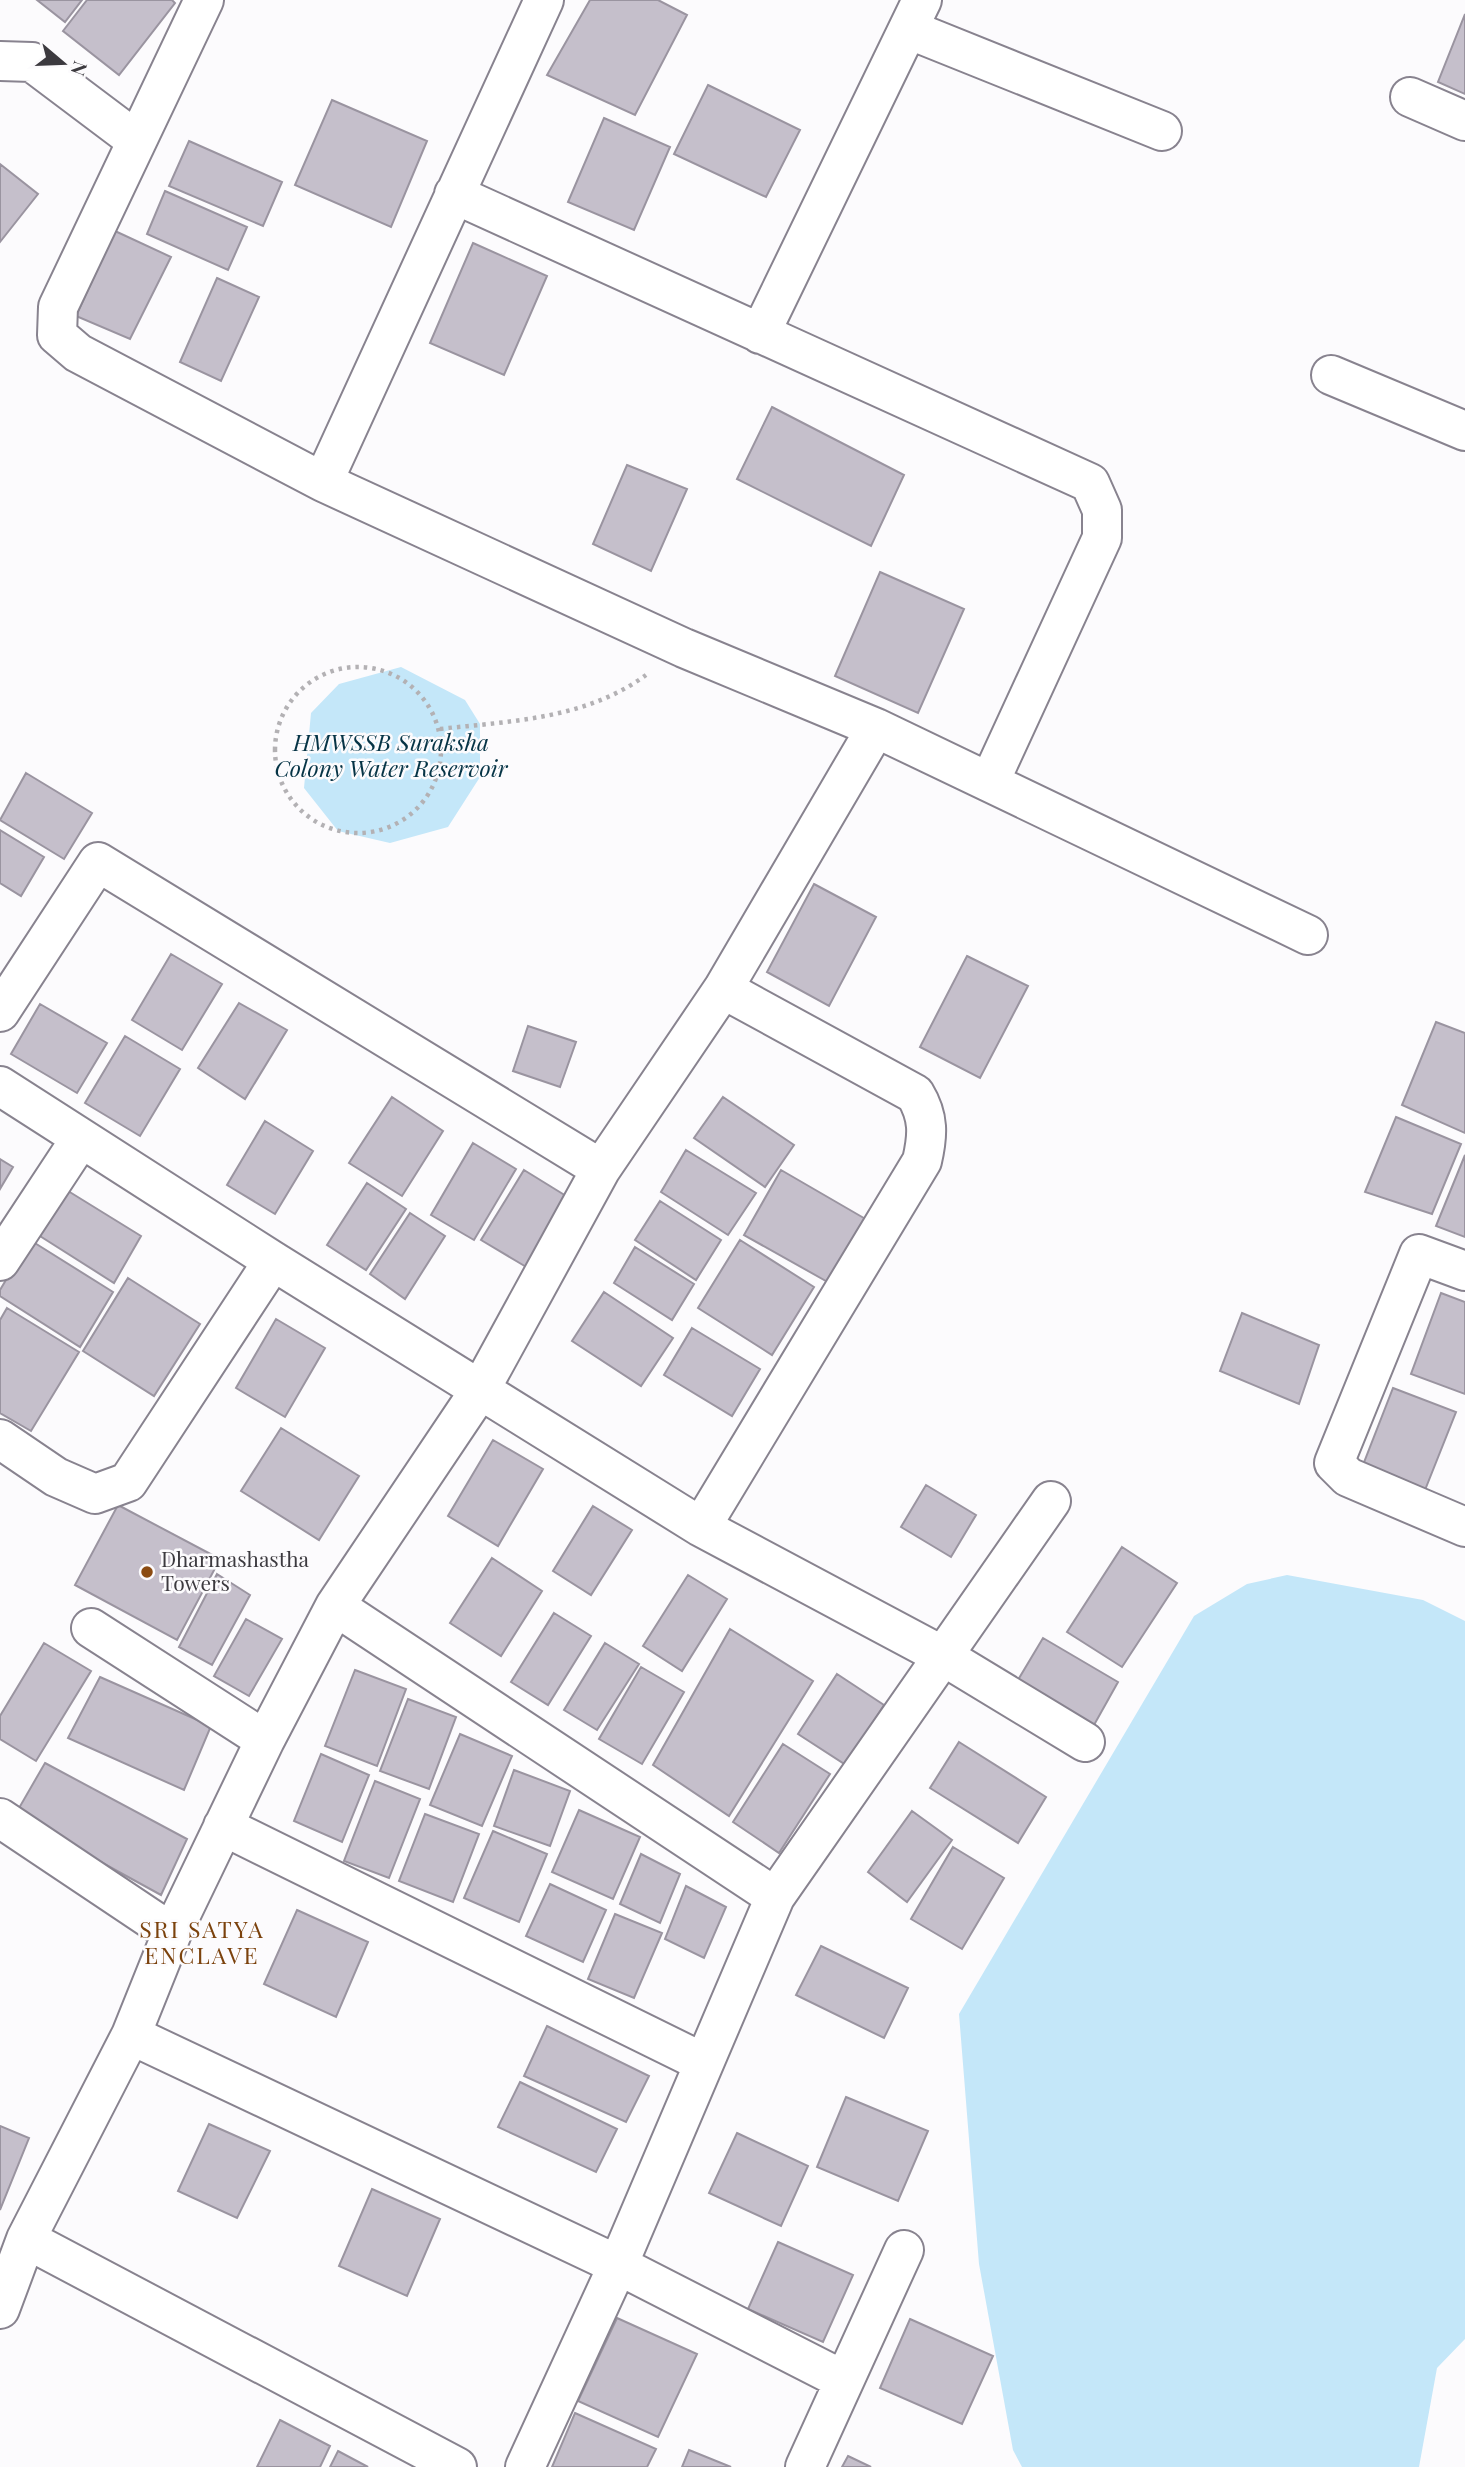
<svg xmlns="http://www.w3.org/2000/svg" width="1465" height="2467" font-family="'Playfair Display',serif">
<rect width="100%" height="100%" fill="#fcfbfd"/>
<path fill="#c4e7f9" d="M401 667 465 700 480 724V777L448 827 390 843 338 831 304 788 311 713 339 684Z
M1287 1575 1423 1600 1465 1621V2339L1437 2368 1419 2467H1022L1013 2450 979 2264 959 2014 1194 1616 1247 1584Z"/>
<path fill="#c5bfcb" stroke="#9a94a0" stroke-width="2" d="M37 0H82L65 22Z
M87 0H172L175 3 119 75 63 31Z
M590 0H658L687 15 635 115 547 75Z
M1465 14V94L1438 82Z
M708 85 800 130 766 197 674 154Z
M332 100 427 141 391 227 295 185Z
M604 118 670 147 634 230 568 202Z
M189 141 282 182 263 226 169 186Z
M0 164 38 194 0 242Z
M165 191 247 227 228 270 147 234Z
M115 231 171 257 130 339 76 316Z
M473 243 547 276 504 375 430 343Z
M217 278 259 297 221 381 180 362Z
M772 407 904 475 871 546 737 479Z
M627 465 687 489 651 571 593 544Z
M880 572 964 609 918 713 835 676Z
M26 773 92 813 64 859 0 820Z
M0 830 44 857 21 896 0 883Z
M814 884 876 917 829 1006 767 972Z
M171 954 222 984 182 1050 132 1020Z
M967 956 1028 986 980 1078 920 1047Z
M239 1003 287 1030 245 1099 198 1068Z
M40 1004 107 1043 77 1093 11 1054Z
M1436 1022 1465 1033V1133L1402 1105Z
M528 1026 576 1042 560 1087 513 1071Z
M125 1036 180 1069 140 1136 85 1103Z
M392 1097 443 1131 402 1196 349 1163Z
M723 1097 794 1145 765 1187 694 1138Z
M1396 1117 1461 1144 1432 1214 1365 1192Z
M265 1121 313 1151 275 1214 227 1185Z
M473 1143 516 1169 474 1240 431 1215Z
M686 1150 756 1193 728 1235 661 1192Z
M1465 1155V1237L1436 1226Z
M0 1159 13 1167 0 1189Z
M524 1170 571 1199 528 1268 481 1240Z
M781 1170 869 1221 833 1285 744 1235Z
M367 1183 406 1209 366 1270 327 1245Z
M60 1186 141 1236 114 1283 32 1231Z
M660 1201 721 1240 696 1280 635 1240Z
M410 1213 445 1236 405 1299 370 1274Z
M30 1240 113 1292 80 1347 0 1296V1290Z
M740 1240 814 1287 772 1355 698 1308Z
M635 1247 694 1284 672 1320 614 1283Z
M128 1278 200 1324 154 1396 83 1351Z
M604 1292 673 1338 641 1386 572 1341Z
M1441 1293 1465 1302V1394L1411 1374Z
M7 1308 79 1352 31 1431 0 1413V1320Z
M1242 1313 1319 1345 1299 1404 1220 1371Z
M276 1319 325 1348 285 1417 236 1388Z
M692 1328 760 1369 732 1416 664 1375Z
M1393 1388 1456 1412 1425 1490 1363 1465Z
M281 1428 359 1476 319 1540 241 1491Z
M493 1440 543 1469 498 1546 448 1516Z
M926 1485 976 1515 951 1557 901 1527Z
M118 1505 220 1559 177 1640 75 1585Z
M593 1506 632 1530 591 1595 553 1571Z
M1122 1547 1177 1583 1122 1667 1067 1632Z
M492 1558 542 1591 501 1656 450 1623Z
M217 1574 250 1595 212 1665 179 1647Z
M688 1575 727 1599 682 1671 643 1646Z
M554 1613 591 1636 548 1705 511 1682Z
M246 1619 282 1639 249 1696 214 1676Z
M730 1629 813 1681 729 1816 653 1765Z
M1043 1638 1118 1682 1089 1734 1012 1690Z
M44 1643 91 1671 36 1761 0 1739V1716Z
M605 1643 639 1664 597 1730 564 1710Z
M641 1667 684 1692 642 1764 599 1739Z
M355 1670 406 1689 377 1766 325 1746Z
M837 1674 884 1705 846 1765 798 1734Z
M100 1677 211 1726 184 1790 68 1738Z
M408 1699 456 1717 429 1789 380 1771Z
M460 1734 512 1756 482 1826 430 1805Z
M959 1742 1046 1797 1018 1843 930 1788Z
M783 1744 830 1774 779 1853 733 1822Z
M321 1754 369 1775 342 1842 294 1821Z
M45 1763 187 1839 161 1895 15 1815Z
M514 1770 570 1791 550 1846 494 1826Z
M375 1781 420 1799 389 1878 344 1861Z
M579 1810 640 1837 613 1899 552 1872Z
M912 1811 952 1840 907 1902 868 1872Z
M425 1814 479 1834 453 1902 399 1881Z
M493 1831 547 1854 519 1922 464 1898Z
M953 1847 1004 1878 962 1949 911 1919Z
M641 1854 680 1874 660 1923 620 1904Z
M550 1884 606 1910 583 1962 526 1936Z
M686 1886 726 1907 704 1958 665 1939Z
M297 1910 368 1942 336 2017 264 1984Z
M615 1914 662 1933 634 1998 588 1979Z
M821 1946 908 1988 884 2038 796 1995Z
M547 2026 649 2076 626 2122 524 2076Z
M520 2082 617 2129 596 2172 498 2127Z
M846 2097 928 2131 898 2201 817 2167Z
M209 2124 270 2151 237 2218 178 2191Z
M0 2126 29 2138 0 2210Z
M737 2133 808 2166 781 2226 709 2193Z
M372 2189 440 2219 407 2296 339 2266Z
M778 2242 853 2275 823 2342 748 2309Z
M617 2318 697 2354 658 2437 578 2401Z
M910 2319 993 2356 962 2424 880 2388Z
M575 2413 656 2449 647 2467H552Z
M280 2420 330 2446 320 2467H257Z
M689 2450 731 2467H682Z
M338 2451 368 2467H330Z
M848 2456 871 2467H842Z"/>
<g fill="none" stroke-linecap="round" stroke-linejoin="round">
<defs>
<path id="street" d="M204 0 58 307 57 335 78 353 323 482 684 648 876 728 1308 935
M908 29 1162 131
M0 61 32 62 137 141
M1410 97 1465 121
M454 194 1090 483 1102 510V538L990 781
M760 334 922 0
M1331 375 1465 431
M323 482 544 0
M0 1012 98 862 601 1169
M0 1086 273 1261 701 1527 943 1656 1085 1742
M0 1261 81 1138
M1465 1271 1419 1254 1334 1463 1348 1477 1465 1527
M0 1439 56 1477 95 1494 128 1482 273 1261
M701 1527 922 1161C928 1135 929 1117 915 1094L723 989
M335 1606 775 1897
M91 1628 265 1740
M0 1818 172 1933
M223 1826 704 2063
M131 2035 618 2265 843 2380
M26 2239 457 2467
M0 2309 26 2239 131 2035 172 1933 265 1740 335 1606 480 1390 601 1169 723 989 876 728
M525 2467 618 2265 775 1897 1051 1501
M805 2467 904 2250"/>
</defs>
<use href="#street" stroke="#88838f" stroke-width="42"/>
<path stroke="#b3b1b4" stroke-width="4.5" stroke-dasharray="3.5 5" stroke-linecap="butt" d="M275 750a83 83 0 1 1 166 0a83 83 0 1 1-166 0Z
M440 729C512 721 586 719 646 675"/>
<use href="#street" stroke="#fff" stroke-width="38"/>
</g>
<circle fill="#8b4b12" stroke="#fcfbfd" stroke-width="2.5" cx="147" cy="1572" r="7"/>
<g text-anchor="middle" stroke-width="5" stroke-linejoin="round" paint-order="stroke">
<g font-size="21" fill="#3c3a3f" stroke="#fcfbfd" text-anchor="start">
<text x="161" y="1567">Dharmashastha<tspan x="161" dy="24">Towers</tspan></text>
</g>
<g font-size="23" font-style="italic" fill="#063446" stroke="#fcfbfd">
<text x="391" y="751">HMWSSB Suraksha<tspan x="391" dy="26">Colony Water Reservoir</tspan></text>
</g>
<g font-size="23" letter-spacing="2" fill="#7b420d" stroke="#fcfbfd">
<text x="202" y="1938">SRI SATYA<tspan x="202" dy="26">ENCLAVE</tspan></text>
</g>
</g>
<g transform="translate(63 63) rotate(109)" stroke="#fcfbfd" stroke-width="5" paint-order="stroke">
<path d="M0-5L12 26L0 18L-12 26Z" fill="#3c3a3f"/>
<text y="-10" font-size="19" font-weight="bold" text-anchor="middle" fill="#3c3a3f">N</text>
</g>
</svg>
